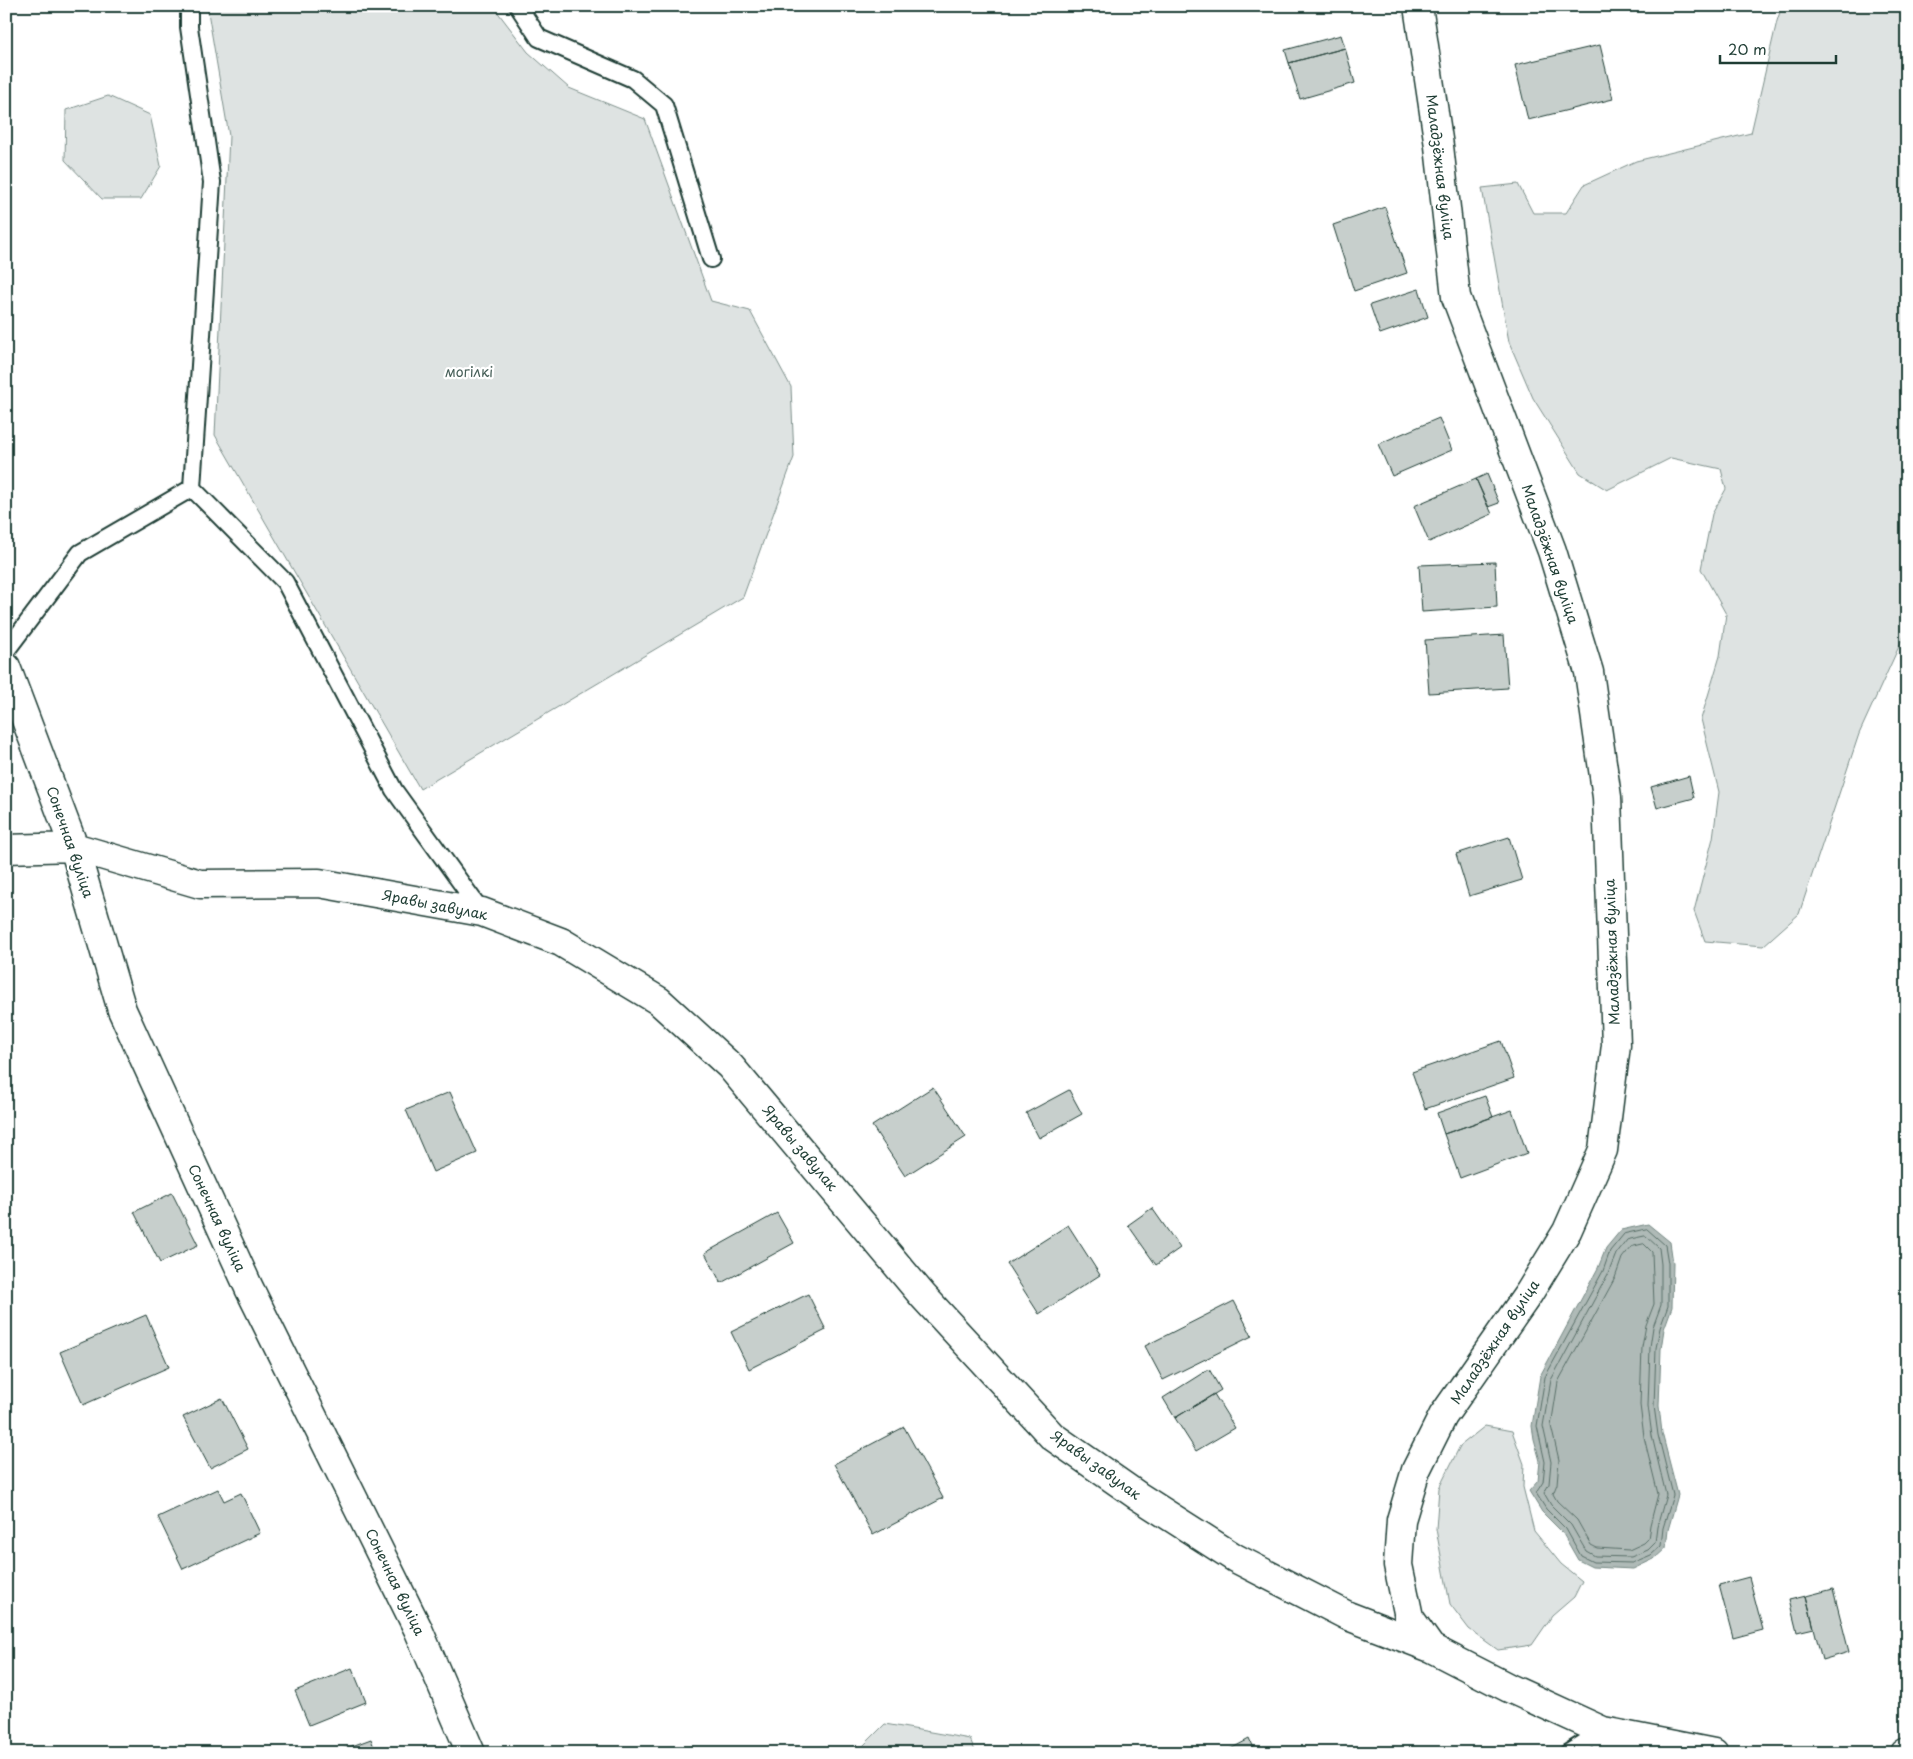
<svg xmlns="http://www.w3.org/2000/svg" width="1913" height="1759" font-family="'Playpen Sans',sans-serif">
<rect width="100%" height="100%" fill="#fff"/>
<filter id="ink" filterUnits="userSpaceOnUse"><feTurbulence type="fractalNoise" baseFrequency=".02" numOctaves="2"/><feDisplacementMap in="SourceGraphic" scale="10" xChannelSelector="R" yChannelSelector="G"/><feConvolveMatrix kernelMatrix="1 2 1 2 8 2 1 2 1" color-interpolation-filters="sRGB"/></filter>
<g filter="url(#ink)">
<path fill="#dee3e2" stroke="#7e908b" d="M207 6H493L528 52 569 88 645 119 711 301 750 311 791 387 794 457 743 597 420 789 215 435 229 136Z
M1782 6H1907V629L1859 734 1799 914 1763 946 1705 941 1694 911 1713 838 1719 792 1701 719 1720 656 1726 614 1701 569 1712 514 1726 489 1721 469 1671 458 1607 490 1580 473 1533 398 1509 342 1482 188 1518 184 1533 213H1566L1584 185 1636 161 1751 133 1777 21Z
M108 96 150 115 161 166 141 199H102L65 160 66 110Z
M1485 1426 1512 1431 1524 1464 1523 1487 1534 1531 1561 1564 1582 1581 1574 1597 1552 1616 1532 1645 1498 1650 1469 1629 1450 1604 1436 1529 1439 1488 1460 1446Z
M885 1724 970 1739 976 1753H856Z"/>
<path fill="#afbab7" stroke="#758883" d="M1648 1224 1670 1242 1673 1263 1672 1307 1664 1329 1661 1349 1659 1406 1662 1433 1678 1495 1668 1530 1666 1548 1654 1559 1633 1569 1592 1567 1578 1560 1562 1532 1542 1512 1529 1491 1538 1481 1540 1461 1534 1439 1532 1426 1540 1376 1598 1268 1606 1248 1621 1230Z"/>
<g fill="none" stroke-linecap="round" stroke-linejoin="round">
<path stroke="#596f68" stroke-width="1" d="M1647 1229 1665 1245 1668 1263V1306L1660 1328 1656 1348 1654 1406 1658 1435 1673 1495 1663 1528 1661 1546 1651 1555 1632 1563 1593 1562 1581 1556 1566 1529 1546 1509 1536 1493 1543 1482 1545 1462 1537 1426 1545 1377 1603 1271 1610 1251 1624 1234Z
M1646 1236 1659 1248 1661 1264V1305L1653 1327 1650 1347 1648 1406 1652 1436 1666 1495 1657 1527 1655 1543 1648 1550 1631 1557 1595 1556 1586 1551 1571 1525 1551 1505 1544 1493 1549 1484 1551 1462 1543 1426 1551 1380 1608 1274 1616 1254 1627 1240Z
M1644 1244 1652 1252 1654 1304 1646 1325 1642 1347 1640 1405 1644 1437 1658 1494 1650 1525 1648 1539 1644 1543 1629 1550 1597 1548 1591 1545 1577 1520 1557 1501 1553 1494 1557 1484 1559 1460 1551 1426 1558 1382 1615 1278 1622 1258 1631 1247Z"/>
</g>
<path fill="#c7cfcc" stroke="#1f3d34" d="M1341 35 1345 48 1289 63 1285 50Z
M1600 45 1613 99 1528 120 1515 65Z
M1345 48 1355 83 1300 99 1289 63Z
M1385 207 1407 273 1354 291 1333 225Z
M1419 289 1428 317 1380 334 1370 305Z
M1439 418 1452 450 1392 476 1378 444Z
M1487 474 1499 503 1488 507 1476 479Z
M1476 479 1492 514 1429 542 1414 506Z
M1495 562 1497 607 1422 612 1419 565Z
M1504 635 1508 688 1429 693 1425 640Z
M1689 776 1694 798 1657 808 1651 787Z
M1509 837 1522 880 1469 896 1456 854Z
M1501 1041 1514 1078 1425 1109 1412 1072Z
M933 1087 966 1137 905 1176 872 1126Z
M1069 1090 1082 1114 1039 1138 1026 1113Z
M450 1092 477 1153 433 1172 406 1110Z
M1485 1096 1493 1117 1444 1134 1437 1113Z
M1512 1110 1527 1153 1460 1178 1444 1134Z
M172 1193 198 1245 160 1263 134 1212Z
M1152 1208 1180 1248 1156 1265 1128 1225Z
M777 1213 794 1243 721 1283 705 1253Z
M1068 1225 1100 1275 1039 1314 1007 1264Z
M808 1294 826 1330 749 1369 731 1332Z
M1234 1301 1252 1336 1163 1380 1145 1346Z
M146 1315 169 1367 83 1405 60 1352Z
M1209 1369 1221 1390 1175 1418 1163 1398Z
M1214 1394 1235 1428 1196 1451 1175 1418Z
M222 1398 248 1449 210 1468 183 1417Z
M904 1427 943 1498 873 1535 834 1464Z
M218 1489 224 1501 241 1493 260 1533 183 1569 158 1517Z
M1749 1577 1763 1630 1733 1638 1719 1585Z
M1833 1589 1849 1652 1822 1660 1806 1596Z
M1806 1596 1814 1628 1797 1632 1789 1600Z
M352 1668 366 1702 309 1725 295 1691Z
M371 1739 376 1753H333Z
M1249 1739 1255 1753H1223Z"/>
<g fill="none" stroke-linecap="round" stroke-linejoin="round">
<defs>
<path id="lane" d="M189 6V27L212 182 192 488 285 582 394 790 482 912
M518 6 539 38 633 79 664 105 711 259
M6 651 80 553 192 488
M1568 1753 1603 1731"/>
<path id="street" d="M1418 6 1439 146 1456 297 1552 551 1589 672 1607 797 1616 1045 1603 1150 1567 1231 1529 1293 1443 1416 1416 1470 1401 1520 1398 1565 1409 1617 1431 1648 1509 1688 1603 1731 1608 1753
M6 667 74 847 122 1010 249 1288 418 1629 471 1753
M6 849 74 847 200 884 319 883 482 912 561 942 659 1001 730 1066 923 1296 1052 1436 1138 1496 1235 1558 1348 1616 1431 1648
M1603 1731 1714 1753
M1905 1753 1907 1752"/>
</defs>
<use href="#lane" stroke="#1f3d34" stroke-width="20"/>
<use href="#street" stroke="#1f3d34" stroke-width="31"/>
<use href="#lane" stroke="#fff" stroke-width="16"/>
<use href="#street" stroke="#fff" stroke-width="28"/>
</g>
</g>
<g text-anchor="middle" stroke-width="4.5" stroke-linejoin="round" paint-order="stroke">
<g font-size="14" fill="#1f3d34" stroke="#fff">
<text transform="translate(1440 167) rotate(83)" y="5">Маладзёжная вуліца</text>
<text transform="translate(1550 554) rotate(71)" y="5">Маладзёжная вуліца</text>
<text transform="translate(70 842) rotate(71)" y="5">Сонечная вуліца</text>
<text transform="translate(435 905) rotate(11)" y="5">Яравы завулак</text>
<text transform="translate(1612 952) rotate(-92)" y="5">Маладзёжная вуліца</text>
<text transform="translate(800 1148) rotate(50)" y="5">Яравы завулак</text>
<text transform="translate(217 1218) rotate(65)" y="5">Сонечная вуліца</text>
<text transform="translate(1495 1342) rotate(-56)" y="5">Маладзёжная вуліца</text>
<text transform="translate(1096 1465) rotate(36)" y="5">Яравы завулак</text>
<text transform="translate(395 1582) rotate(64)" y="5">Сонечная вуліца</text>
</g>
<g font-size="14" fill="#455e57" stroke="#fff">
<text x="469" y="377">могілкі</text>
</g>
</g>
<rect width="1913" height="1759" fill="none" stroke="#fff" stroke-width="25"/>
<rect x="12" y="12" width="1888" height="1734" fill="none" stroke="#1f3d34" stroke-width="2" filter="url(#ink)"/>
<path d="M1720 55v8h116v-8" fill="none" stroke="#1f3d34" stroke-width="2.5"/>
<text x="1728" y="55" font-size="15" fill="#1f3d34" stroke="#ffffff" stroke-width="4" paint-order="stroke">20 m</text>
</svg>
